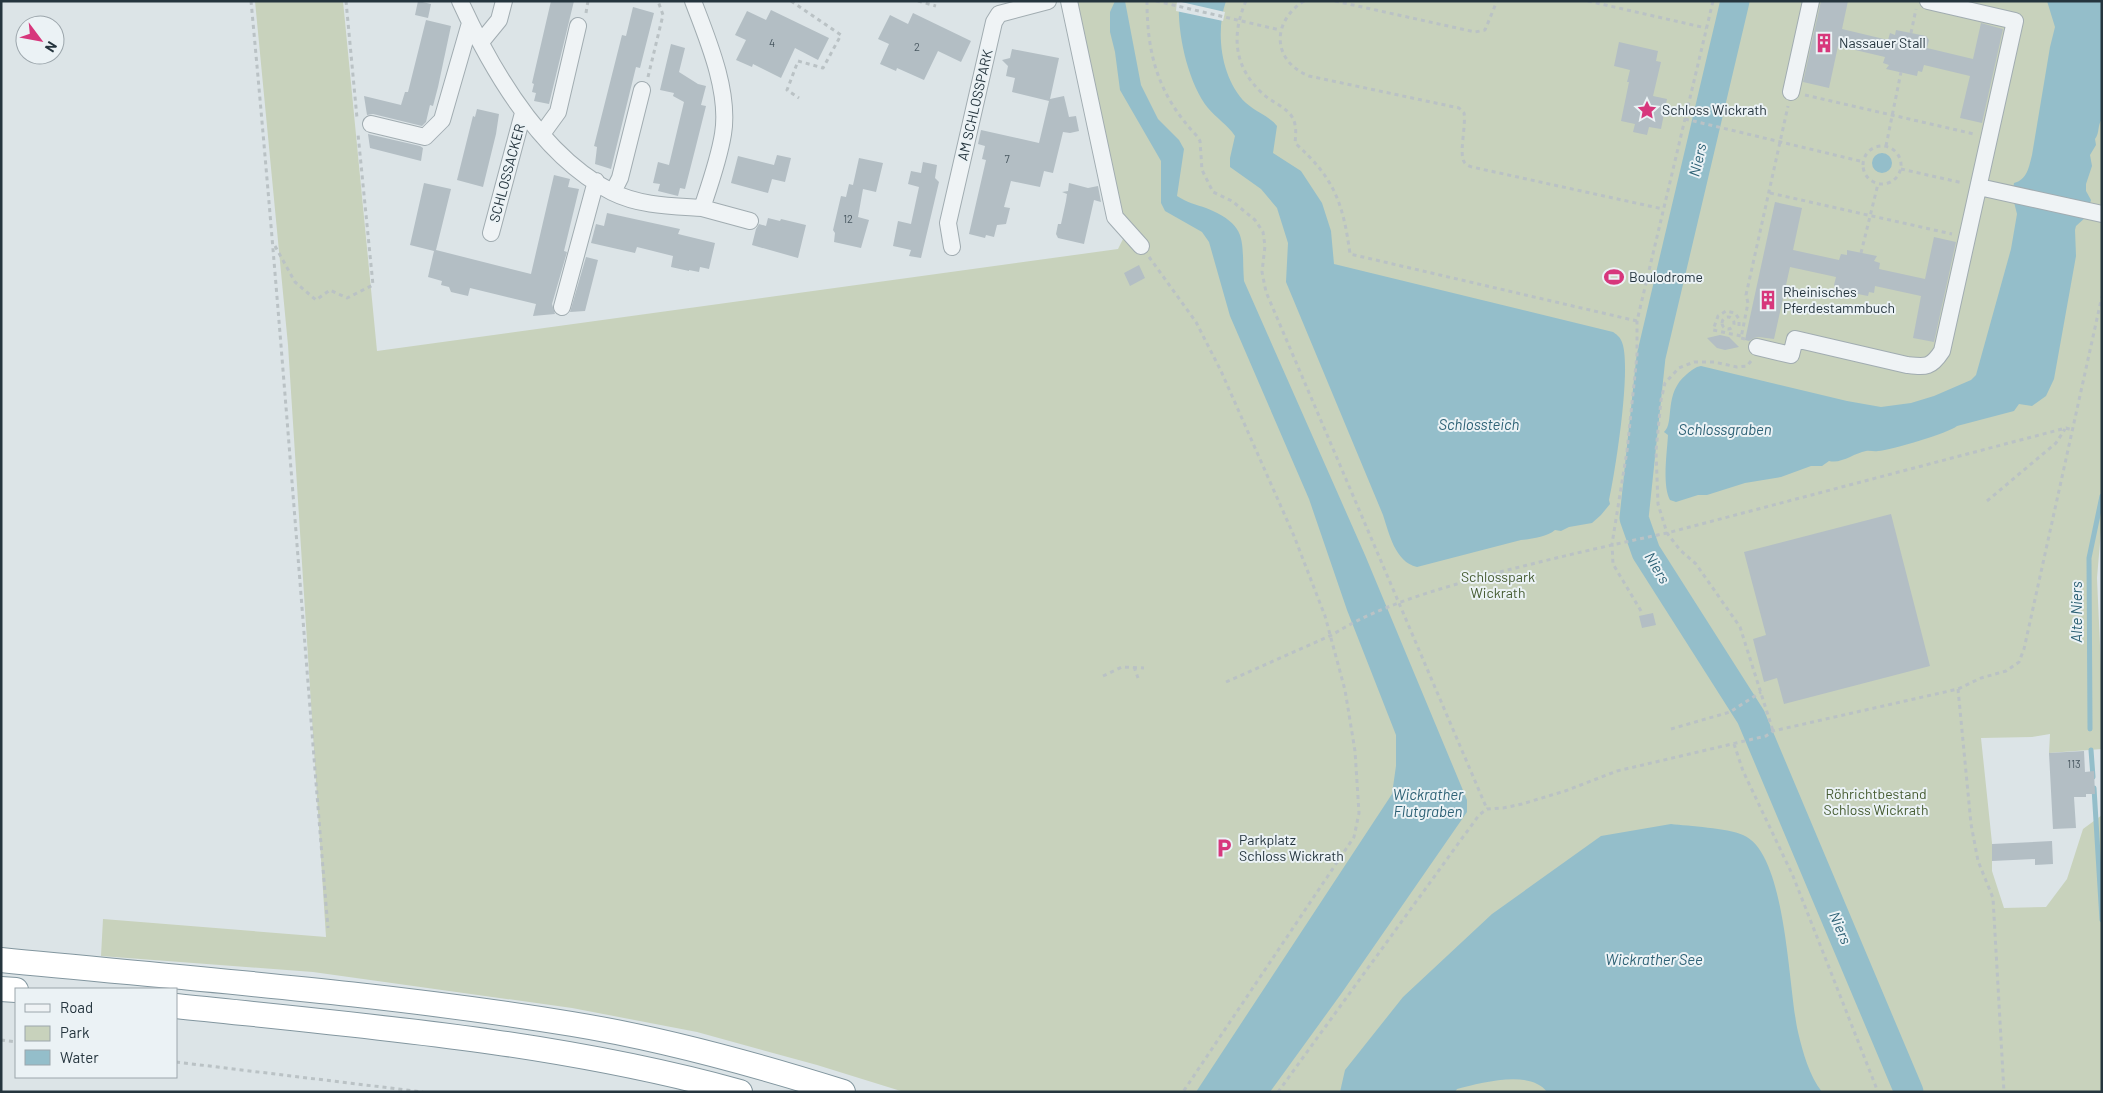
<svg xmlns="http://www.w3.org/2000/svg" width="2103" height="1093" font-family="Barlow,sans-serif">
<rect width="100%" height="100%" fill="#dce4e7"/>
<path fill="#c8d2bc" d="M255 1H343L377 351 1118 249 1127 231 1074 5 1080 1H2102V519L2097 578 2102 691V749L2049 753 2050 734 2032 737 1981 738 1992 843V871L2004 908 2046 907 2067 879 2083 829 2102 815V1092H904L817 1065 697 1032 572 1008 313 972 101 956 103 919 326 937 288 345Z"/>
<path fill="#94beca" d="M1115 1H1125L1141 85 1158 119 1179 140 1184 149 1177 196C1186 202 1197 205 1206 208 1250 226 1241 241 1244 281L1365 555 1467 800V812L1341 994 1270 1092H1196L1392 794 1396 766V735L1347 610 1309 499 1230 316 1209 242 1202 232 1165 211 1161 203V161L1120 90 1115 52 1110 32V12Z
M1179 1H1226C1215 32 1221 79 1246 103 1256 112 1269 116 1277 126L1273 153 1301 171 1322 203 1331 231 1334 264 1613 332C1616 334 1620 337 1621 340 1633 361 1615 473 1609 500L1610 504 1601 515 1592 523 1569 527 1561 531 1555 530C1547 537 1531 539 1521 540L1417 567C1395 562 1389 533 1383 515L1286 282 1288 243 1277 208 1261 189 1230 167V158L1235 136C1228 125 1216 118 1208 108 1188 83 1177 33 1179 1Z
M2047 1H2102V119C2097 126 2100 132 2095 139L2096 145 2090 155 2092 166 2086 184V191L2091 200 2086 217 2076 226 2075 230 2076 256 2054 379 2046 396 2032 406 2019 404 2014 411 1957 426C1949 433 1891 450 1878 451 1874 452 1870 450 1866 451 1854 453 1842 464 1829 461L1822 466H1811L1781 477 1745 483 1707 495H1698L1676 502 1670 500C1662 485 1667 453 1668 435L1664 432C1675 423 1663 393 1687 374 1692 370 1695 367 1701 366L1847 401 1881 407 1911 403 1934 396 1971 380 1976 375 2011 249 2017 214 2014 202 2011 201 2014 183C2027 180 2029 167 2032 155L2050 47 2055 27Z
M1872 163a10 10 0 1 1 20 0a10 10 0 1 1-20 0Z
M1671 824C1689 826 1727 828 1743 835 1787 853 1788 989 1798 1032 1803 1053 1809 1075 1822 1092H1547C1530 1069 1481 1083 1457 1089L1455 1092H1340L1345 1070 1403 997 1492 914 1601 836Z"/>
<path fill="#dce4e7" d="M1177 1 1225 12 1223 21 1176 11Z"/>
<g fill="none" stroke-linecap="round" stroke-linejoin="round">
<path stroke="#94beca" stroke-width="5" d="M2090 729 2089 558 2102 496
M2091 750 2093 777
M2094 788 2102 920"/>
<path stroke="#94beca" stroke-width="29" d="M1735 1 1651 357 1634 518 1646 552 1751 717 1909 1092"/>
</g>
<path fill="#b3bec4" d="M418 1 431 4 428 18 415 15Z
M551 1H574L549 104 534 101 536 93 532 92 534 84 532 83Z
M1821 1H1848L1842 29 1888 40 1890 33 1895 35 1896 30 1926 36 1929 40 1927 48 1973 59 1981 23 2003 29 1982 123 1960 118 1970 76 1924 65 1922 72 1918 71 1917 76 1886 69 1889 65 1883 63 1885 57 1838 46 1829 88 1803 82Z
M633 7 654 13 640 68 636 67 611 169 595 164 597 147 594 146 622 35 626 36Z
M771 10 829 38 818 60 795 48 781 78 753 64 752 67 736 60 746 40 735 35 747 11 766 20Z
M913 13 971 41 961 62 938 51 924 80 897 68 896 71 880 64 889 44 878 39 890 15 908 24Z
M426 20 451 26 438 87 433 106 430 105 426 122 422 126 373 114 367 115 364 96 401 105 405 92H408Z
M1619 42 1658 51 1656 61 1661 62 1653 96 1667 99 1661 129 1649 127 1647 135 1633 132 1635 124 1621 121 1629 82H1627L1630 70 1614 66Z
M671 44 685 48 679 72 698 84 706 86 701 105 706 106 695 150 685 189 680 188 678 196 658 191 660 184 653 183 658 162 669 165 684 102 673 96 674 93 660 90Z
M1012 49 1059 58 1050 99 1064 96 1069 117 1076 116 1079 131 1070 133 1063 132 1053 173 1044 171 1040 187 1011 181 1004 207 1010 208 1006 224 997 225 994 237 986 235 985 238 969 234 986 160 982 159 985 146 978 144 981 130 1039 143 1049 101 1012 92 1015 78 1006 76 1008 66 1002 60 1010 58Z
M477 109 499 114 496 134 483 187 457 180 473 116 475 117Z
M368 134 420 146 423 148 421 161 370 148Z
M777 155 791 158 785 182 772 179 768 193 731 183 738 156 774 165Z
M859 158 883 163 876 192 863 189 858 217 869 220 861 248 834 242 835 233 833 230 841 196 846 197 849 184 853 185Z
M923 162 937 165 935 178 939 182 921 258 909 256 911 250 893 246 898 221 911 224 919 187 908 184 911 171 921 173Z
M554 175 570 179 568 187 579 189 564 251 567 252 552 304 555 314 533 316 536 304 470 288 468 296 451 292 449 287 441 285 442 281 428 277 434 251 410 245 424 183 451 189 436 250 531 274Z
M1069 183 1088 188 1098 186 1101 202 1094 200 1084 244 1058 238 1056 234 1058 224H1061L1066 201 1067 194 1062 192 1068 191Z
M1775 202 1802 208 1793 250 1839 260 1841 254 1847 255V250L1877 256 1874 261 1880 263 1879 269 1925 279 1934 237 1956 242 1934 342 1913 338 1921 296 1875 286 1874 293 1869 292 1868 296 1837 290 1834 285 1836 277 1790 267 1774 339 1759 337 1754 338 1749 341 1745 340Z
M607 213 680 229 678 234 715 243 709 269 700 267 699 272 689 270V271L671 267 673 256 637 247 635 253 591 243 596 224 604 226Z
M768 218 780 221 781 219 806 225 798 258 752 245 756 229 759 224 766 226Z
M586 257 598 260 585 311 570 312Z
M1139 265 1145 278 1130 286 1124 273Z
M1720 335 1729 337 1739 347 1725 350 1717 348 1707 338Z
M1891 514 1930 666 1784 704 1777 678 1764 682 1753 639 1766 635 1744 552Z
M1653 613 1656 625 1642 628 1639 616Z
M2084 751 2085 772 2094 771 2095 794H2086V797H2074L2076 828 2053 829 2049 753Z
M2052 841 2053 864 2035 865V859L1992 861V844Z"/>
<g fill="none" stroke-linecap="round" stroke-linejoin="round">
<defs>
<path id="minor" d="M460 1C492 71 541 156 612 192 640 206 672 206 702 208 710 184 719 159 723 134 730 92 708 40 693 1
M1069 1 1115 217 1141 246
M481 42 499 20 504 1
M1791 92 1811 1
M371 124 425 137 442 120 470 23
M542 134 558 112 578 26
M1979 187 2102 214
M613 192 620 178 642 90
M702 208 750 221
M491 233 523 113
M952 247 948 223 994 22 999 14 1048 1
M562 307 596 181
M1757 347 1791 355 1795 339 1907 365C1926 367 1931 368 1942 351L2015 21 1928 1"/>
<path id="highway" d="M1 960C192 979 384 993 572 1024 664 1039 754 1064 843 1092
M1 989 16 990
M176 1006C365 1026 556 1041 740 1092"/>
</defs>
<use href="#minor" stroke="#a1acb1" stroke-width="18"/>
<use href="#highway" stroke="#82969f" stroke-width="26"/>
<path stroke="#bac2c5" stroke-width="3" stroke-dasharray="4 4" stroke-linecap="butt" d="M251 1C280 310 302 619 328 928
M346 1 357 118
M791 1 841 35 823 68 798 61 787 90 799 98
M918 1 936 6
M1147 1C1147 56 1159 96 1197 136L1200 141 1202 170 1213 192 1232 201 1255 220 1263 232 1265 246 1262 272 1266 292 1487 809
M1156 1 1280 30
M1246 1C1231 35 1234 67 1262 93 1270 101 1282 105 1290 114 1297 122 1296 133 1295 143 1334 178 1343 202 1350 254L1637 321
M1304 1C1271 22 1272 61 1309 76L1459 108 1464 113C1466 126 1460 148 1463 159 1464 164 1468 166 1472 167L1663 209
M1335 1 1475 32 1485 30 1497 1
M1588 1 1706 28
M586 13 588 1
M1911 33 1916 9
M648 77 663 15 658 1
M1805 95 1974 134
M1685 119 1864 162
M1886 146 1901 72
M1863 165a19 19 0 1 1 38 0a19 19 0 1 1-38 0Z
M1901 169 1963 183
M1770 193 1952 234
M275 246 295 282 316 300 330 290 347 298 373 285 358 134
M1861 253 1878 184
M1149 257 1196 322 1221 371 1294 536 1325 616 1345 690 1355 751 1359 813 1354 837 1183 1092
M1722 323a6 6 0 1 1 12 0a6 6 0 1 1-12 0Z
M1739 326V319L1735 313 1726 311 1718 316 1713 330 1741 336
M1745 339 1741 338 1748 303 1746 295 1788 106
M1751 361 1747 366 1737 367 1714 362H1694L1679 368 1665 383 1661 400 1656 451 1658 504 1667 533 1680 550 1696 564 1740 627 1773 731
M1987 501 2056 443 2065 429
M1641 611 1613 564 1612 544 1627 451 1637 355V321L1713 1
M1134 667 1138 678
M1103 676 1122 667 1144 668
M1226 682 1332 635C1378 606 1432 591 1485 576 1545 560 1606 546 1667 533L2066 428 2072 430
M1958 689 1971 824 1978 861 1993 898 2004 1092
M1671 729 1730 712 1761 692
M1734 744 1743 771 1793 876 1878 1092
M1 1040 16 1042
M176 1062 423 1092
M1278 1092 1479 815 1487 809 1503 808 1522 804 1565 791 1617 771 1766 736 1773 731 1958 689 1981 678 2006 671 2019 662 2024 649 2102 296"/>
<use href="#minor" stroke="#eff3f5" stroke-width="16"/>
<use href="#highway" stroke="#fff" stroke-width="24"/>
</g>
<defs>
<symbol id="building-bare" viewBox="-9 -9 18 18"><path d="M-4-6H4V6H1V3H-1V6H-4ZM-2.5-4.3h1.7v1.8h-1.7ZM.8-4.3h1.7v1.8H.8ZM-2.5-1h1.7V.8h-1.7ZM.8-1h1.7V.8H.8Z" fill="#d7377c" stroke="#ebf2f5" stroke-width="2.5" paint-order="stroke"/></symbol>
<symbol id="sight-bare" viewBox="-9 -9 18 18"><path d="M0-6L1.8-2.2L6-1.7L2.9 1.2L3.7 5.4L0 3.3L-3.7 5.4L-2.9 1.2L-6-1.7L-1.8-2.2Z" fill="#d7377c" stroke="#ebf2f5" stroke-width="2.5" paint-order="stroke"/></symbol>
<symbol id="stadium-bare" viewBox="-9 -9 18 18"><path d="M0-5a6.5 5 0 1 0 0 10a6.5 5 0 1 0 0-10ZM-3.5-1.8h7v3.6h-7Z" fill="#d7377c" stroke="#ebf2f5" stroke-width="2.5" paint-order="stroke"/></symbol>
<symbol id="parking-bare" viewBox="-9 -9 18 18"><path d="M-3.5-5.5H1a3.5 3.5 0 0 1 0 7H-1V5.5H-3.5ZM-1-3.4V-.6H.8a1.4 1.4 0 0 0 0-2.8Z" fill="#d7377c" stroke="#ebf2f5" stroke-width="2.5" paint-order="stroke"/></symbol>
</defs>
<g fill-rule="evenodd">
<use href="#building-bare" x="1810" y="29" width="28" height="28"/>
<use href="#sight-bare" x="1633" y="96" width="28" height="28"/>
<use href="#stadium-bare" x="1600" y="263" width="28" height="28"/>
<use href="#building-bare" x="1754" y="286" width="28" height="28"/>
<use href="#parking-bare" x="1210" y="834" width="28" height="28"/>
</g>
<g text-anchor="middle" stroke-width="4" stroke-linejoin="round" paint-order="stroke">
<g font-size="11" fill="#485760">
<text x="772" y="47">4</text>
<text x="917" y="51">2</text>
<text x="1007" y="163">7</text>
<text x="848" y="223">12</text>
<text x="2074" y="768">113</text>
</g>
<g font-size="14" fill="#25353e" stroke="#ebf2f5" text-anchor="start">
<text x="1839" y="48">Nassauer Stall</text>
<text x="1662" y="115">Schloss Wickrath</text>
<text x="1629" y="282">Boulodrome</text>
<text x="1783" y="297">Rheinisches<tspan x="1783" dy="16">Pferdestammbuch</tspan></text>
<text x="1239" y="845">Parkplatz<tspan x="1239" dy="16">Schloss Wickrath</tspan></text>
</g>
<g font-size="14" fill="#25353e" stroke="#ebf2f5">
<text transform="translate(975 105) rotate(-77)" y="5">AM SCHLOSSPARK</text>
<text transform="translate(507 173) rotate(-75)" y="5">SCHLOSSACKER</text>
</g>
<g font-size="14" fill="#455b31" stroke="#ebf2f5">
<text x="1498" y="582">Schlosspark<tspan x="1498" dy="16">Wickrath</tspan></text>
<text x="1876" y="799">Röhrichtbestand<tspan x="1876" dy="16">Schloss Wickrath</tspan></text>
</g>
<g font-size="15" font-style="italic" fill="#2d6175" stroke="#ebf2f5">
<text transform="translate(1698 160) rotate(-77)" y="5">Niers</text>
<text x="1479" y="430">Schlossteich</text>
<text x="1725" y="435">Schlossgraben</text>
<text transform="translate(1657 568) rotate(59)" y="5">Niers</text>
<text transform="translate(2077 612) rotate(-90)" y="5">Alte Niers</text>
<text x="1428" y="800">Wickrather<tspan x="1428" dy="17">Flutgraben</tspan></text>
<text transform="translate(1840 928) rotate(67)" y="5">Niers</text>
<text x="1654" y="965">Wickrather See</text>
</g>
</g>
<rect width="2103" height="1093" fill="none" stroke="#25353e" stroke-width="5"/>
<rect x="15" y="988" width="162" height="90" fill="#ebf2f5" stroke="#9ca6ac"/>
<rect x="25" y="1004" width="25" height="8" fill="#eff3f5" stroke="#9ca6ac"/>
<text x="60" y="1013" font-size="15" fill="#25353e">Road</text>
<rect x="25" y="1026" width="25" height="15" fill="#c8d2bc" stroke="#9ca6ac"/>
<text x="60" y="1038" font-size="15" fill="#25353e">Park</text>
<rect x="25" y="1050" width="25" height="15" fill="#94beca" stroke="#9ca6ac"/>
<text x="60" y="1063" font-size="15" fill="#25353e">Water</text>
<g transform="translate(40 40) rotate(122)"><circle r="24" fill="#ebf2f5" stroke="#9ca6ac"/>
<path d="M0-4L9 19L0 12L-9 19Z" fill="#d7377c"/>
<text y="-8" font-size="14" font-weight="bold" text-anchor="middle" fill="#25353e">N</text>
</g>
</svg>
